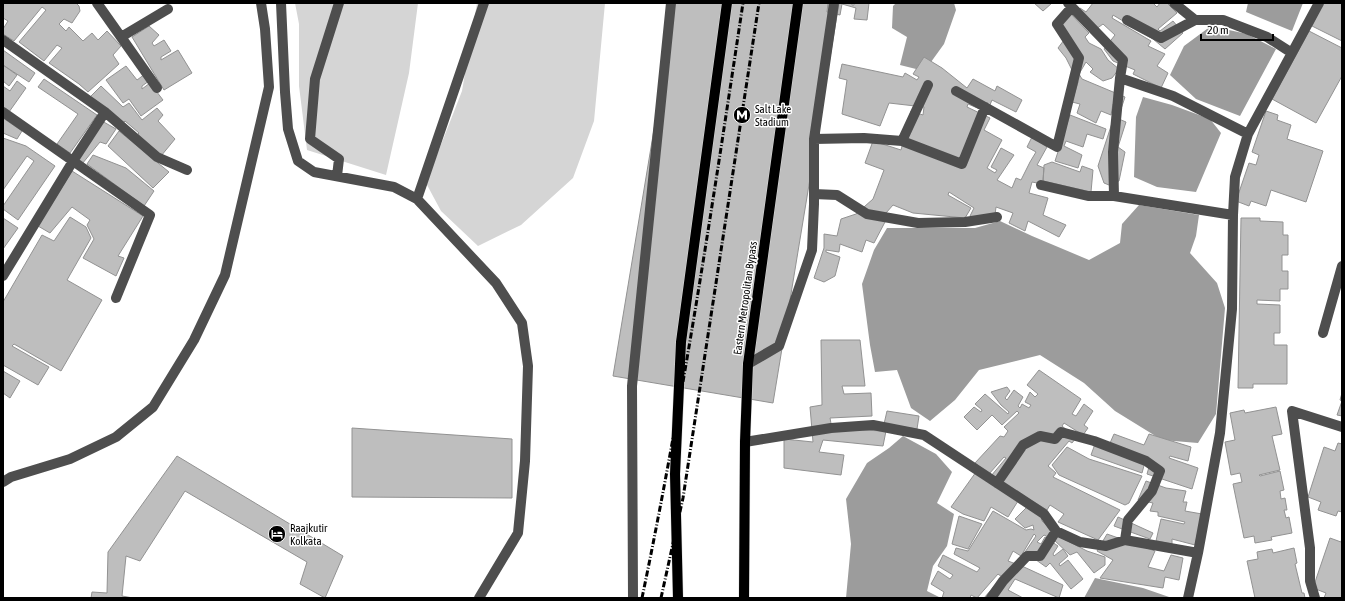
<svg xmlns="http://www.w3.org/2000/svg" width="1345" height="601" font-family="'Asap Condensed',sans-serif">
<rect width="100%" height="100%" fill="#fff"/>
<path fill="#d5d5d5" d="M295 3H418L409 73 386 175 307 150 299 86V24Z
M477 3H605L594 121 573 178 521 225 478 246 441 211 426 183 462 91Z"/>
<path fill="#9c9c9c" d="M896 3H954L956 10 944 44 931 62 916 69 900 65 907 37 892 28 893 6Z
M1248 3H1303L1292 31 1246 12Z
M1211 26 1247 34 1276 49 1240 116 1196 99 1170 75 1184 46Z
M1143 97 1172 105 1210 119 1221 133 1196 192 1157 187 1134 177 1136 117Z
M1139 205 1199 215 1196 236 1190 253 1217 283 1225 308 1216 414 1198 443 1162 440 1115 411 1084 383 1040 355 979 370 955 400 930 421 911 408 897 370 875 372 870 345 862 284 874 250 887 228H975L1000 221 1032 236 1089 260 1120 243 1122 224Z
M903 436 936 454 952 472 937 503 954 514 947 546 933 566 927 591 939 597 938 598H846L851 544 846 499 867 463 889 448Z
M1095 578 1143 588 1172 598H1084Z"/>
<path fill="#bebebe" stroke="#929292" d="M3 3H76L79 6 80 11 72 23 64 19 59 24 66 31 69 27 83 41 92 33 98 40 107 31 121 46 113 55 119 64 88 92 79 84 49 63 62 48 57 45 44 61 19 42 46 10 42 7 14 41 3 34V29L8 21 3 18Z
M675 3H839L773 403 613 376Z
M828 3H852V5H854V3H869L867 20 854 19 856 8 842 4 840 15 827 12Z
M1034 3H1052L1043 11Z
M1093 3H1153L1157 7 1160 3H1167L1177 13 1158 29 1160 31 1173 21 1183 33 1165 49 1153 39 1113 15 1112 18 1151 41 1148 46 1165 54 1157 66 1168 73 1161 88 1133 74 1135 70 1113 61 1104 49 1115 35 1103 24 1092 32 1075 14 1080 8 1086 12Z
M1323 3H1342V41L1312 26Z
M1070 13 1089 33 1085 37 1089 43 1101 49 1108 60 1119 69 1112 78 1103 81 1090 72 1093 69 1086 62 1079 74 1082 79 1125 97 1121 109 1113 104 1111 115 1101 111 1096 123 1077 113 1080 104 1072 102 1078 82 1066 58 1058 48 1064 40 1056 27Z
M149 26 159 35 152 43 154 46 164 40 171 51 161 57V60L178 50 192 73 164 90 132 37Z
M1309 31 1342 48V76L1316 123 1272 99Z
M3 50 35 73 29 82 3 65Z
M924 57 942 68 967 88 973 79 995 91 997 86 1022 100 1016 112 992 100 987 112 968 104 967 107 990 118 984 130 1002 140 987 168 995 173 997 170 991 167 1001 148 1014 155 997 180 1012 188 1016 178 1021 180 1030 162 1036 152 1027 147 1032 137 1047 147 1037 165 1044 168 1043 181 1057 187 1032 182 1029 193 1048 198 1043 215 1066 225 1059 237 1028 221 1025 231 1009 223 1013 213 996 207 995 215 974 218 970 216 974 208 949 192 948 195 971 208 965 218 913 213 893 205 886 213 885 222 874 243 866 240 862 252 840 244 839 252 826 250V252L840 257 835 276 824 282 814 278 824 248V234L837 236 841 219 856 214 873 199 884 170 865 163 873 141 901 150 911 111 923 115 924 107 889 103 880 126 842 114 847 80 839 78 842 64 903 77 905 73 917 80 919 77 913 74Z
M3 65 17 75 9 86 3 81Z
M126 66 137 80 145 74 149 81 142 86V89L150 83 163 100 141 116 129 99 123 103 106 80Z
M44 79 97 115 70 153 57 144 78 114 38 87Z
M17 81 26 88 9 112 3 108V86L10 91Z
M101 86 123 107 129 103 142 120 157 108 163 115 158 121 175 139 161 156 137 135 139 133 125 121 122 124 90 97Z
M1266 111 1278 115 1277 120 1291 125 1287 139 1323 151 1306 202 1271 190 1266 206 1251 201 1249 206 1236 201 1249 163 1256 165 1259 155 1252 152Z
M1070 115 1106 129 1103 139 1087 134 1083 147 1066 141 1064 146 1082 155 1078 168 1055 161Z
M1114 117 1126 122 1118 147 1125 152 1119 181 1109 185 1104 183 1098 166Z
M3 118 22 131 17 139 3 133Z
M102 121 116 129 106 144 100 142 82 164 76 159Z
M119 131 169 172 153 188 108 146Z
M3 138 26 146 55 166 18 220 3 209V206L34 161 27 156 3 190Z
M93 155 126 168 154 191 144 206 87 164Z
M1052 162 1080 172 1082 166 1093 170 1091 192 1043 181 1044 165Z
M72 171 143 216 118 256 124 258 116 276 83 258 94 239 87 225 90 220 72 207 50 233 38 226Z
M70 217 86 227 91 238 67 280 102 300 61 371 14 344 12 346 49 367 38 385 3 365V302L42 235 54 241Z
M3 218 18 228 3 249Z
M1241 218H1260V221L1283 222V235H1288V255H1282V271H1288V289H1280V301L1257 300V304L1280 305V333H1274V345H1287V384H1253V388H1238Z
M821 340H860L865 386H842L844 394 871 393 872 416 830 418 832 429 886 431 883 446 823 440 819 452 844 455 841 475 784 468V439L813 442 810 407 822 405Z
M1039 370 1081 399 1072 414 1076 416 1084 404 1093 411 1084 425 1088 428 1083 435 1064 423 1062 426 1076 438 1072 443 1069 441 1048 466 1056 473 1053 477 1120 510 1098 540 1058 522 1064 514 1050 505 1047 510 991 476 1006 458 1004 457 989 474 975 463 1000 436 1004 437 1008 431 1004 427 1019 413 1017 411 1002 425 992 415 977 430 964 417 974 407 981 412 982 410 975 404 985 394 1008 414 1009 412 1001 405 991 392 1007 387 1010 391 1005 398 1007 400 1014 390 1023 397 1018 406 1020 408 1022 404 1029 408 1031 405 1025 402 1030 392 1035 397 1038 394 1027 385Z
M3 371 20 381 10 398 3 393Z
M1342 393V416L1337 415 1342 401 1340 400Z
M1276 407 1282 434 1272 436 1280 470 1259 475 1260 476 1280 471 1284 490 1280 491 1281 499 1285 498 1287 510H1284L1286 518 1289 517 1292 533 1271 537 1272 540 1255 543 1254 536 1244 538 1233 484 1242 482 1240 473 1231 475 1225 442 1235 440 1230 413 1244 410 1245 413Z
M887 411 919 416 917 429 884 424Z
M352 428 512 439V498L352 497Z
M1114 434 1144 445 1149 434 1191 447 1188 461 1170 456 1169 458 1198 468 1192 489 1147 474 1151 460 1110 443Z
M1338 443 1342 444V512L1338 511 1336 516 1318 510 1321 502 1308 497 1324 447 1335 451Z
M1095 444 1145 462 1142 473 1091 455Z
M1067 447 1089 459 1142 476 1129 503 1125 505 1059 475 1052 465Z
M177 456 343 556 325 598 300 584 307 562 185 491 140 561 126 556 122 596 133 598H91L92 592 107 593 108 552Z
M976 472 1018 501 1008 517 991 507 984 521 963 514 951 507Z
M1146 481 1166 488 1186 491 1183 502H1187L1185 511 1202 514 1195 545 1172 539V544L1156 541 1161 519 1184 524 1185 522 1158 516V512L1150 511 1153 503 1138 500Z
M1027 507 1041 515 1042 521 1060 537 1087 551 1105 557V565L1094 573 1077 552 1070 555 1054 540 1044 535 1037 542 1041 544 1045 537 1058 546 1053 554 1054 556 1063 549 1068 556 1059 564 1060 566 1068 560 1083 579 1071 589 1050 563 1046 567 1025 552 1036 536 1034 534 1021 556 1013 551 1008 561 1024 567 1063 585 1059 598 1015 579 1008 590 1023 598H984L1002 577 998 574 977 598 971 595 970 598H942L944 592 931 584 938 571 950 579 953 575 938 566 943 555 977 572 980 568 954 554 956 548 968 551 993 511 1026 530 1031 529 1034 530 1033 525 1025 528 1015 519Z
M959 516 982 524 968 549 952 544Z
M1118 517 1153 533 1150 539 1114 526Z
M1107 534 1155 551 1148 567 1164 571 1171 555 1183 558 1179 580 1165 577 1163 588 1100 578 1113 560 1097 551Z
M1330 538 1341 542 1342 538V598H1324L1326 593 1313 588Z
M1294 548 1297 563 1295 564 1302 593H1304L1305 598H1255L1247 561 1258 559 1257 552 1272 549 1273 553Z"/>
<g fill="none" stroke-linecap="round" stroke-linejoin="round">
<defs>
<path id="major" d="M678 598 675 474 681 342 727 3
M744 598 745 442 748 364 798 3"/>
</defs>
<use href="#major" stroke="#dbdbdb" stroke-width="11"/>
<path stroke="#4e4e4e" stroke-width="10" d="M97 3 157 88
M281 3 285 92 288 129 298 161 314 172 394 187 417 199 496 283 522 323 528 366 525 461 518 533 479 598
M1068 3 1123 60 1120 78 1173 96 1248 134
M1174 3 1195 20
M1127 20 1161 38 1195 20H1223L1267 37 1292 53
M121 37 168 9
M3 40 105 112 157 157 187 170
M956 91 1057 147 1079 58 1057 24 1072 7
M3 112 150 215 116 298
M814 139 864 138 902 141 962 164 985 107
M902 141 928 85
M337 176 339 159 310 139 315 79 339 3
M1041 185 1088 196H1114L1233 215
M814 194 837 195 867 214 918 223 965 222 997 217
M1114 196 1113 152 1120 78
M417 199 484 3
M3 276 73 161 105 112
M1323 333 1342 266
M748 364 779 346 812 250 814 204V139L834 3
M745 442 831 428 873 425 924 435 1044 514 1056 531 1080 542 1106 546 1125 540 1198 553
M3 482 11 477 70 459 116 437 153 407 194 340 225 275 269 87 265 29 261 3
M997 483 1023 445 1040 436 1055 439 1061 432 1094 441 1146 461 1160 471 1152 491 1128 520 1125 540
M633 598 632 386 671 3
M991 598 1003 581 1027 556H1040L1056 531
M1188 598 1198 553 1220 433 1232 309 1233 215 1235 177 1248 134 1319 3
M1315 598 1310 581V548L1292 411 1342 427"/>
<use href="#major" stroke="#000" stroke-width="10"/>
<path stroke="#000" stroke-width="3" stroke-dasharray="6 2 1 2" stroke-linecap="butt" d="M642 598C683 401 713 202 743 3
M661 598 683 498 759 3"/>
</g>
<defs>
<symbol id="metro-disc" viewBox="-11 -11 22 22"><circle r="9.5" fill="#000" stroke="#fff"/><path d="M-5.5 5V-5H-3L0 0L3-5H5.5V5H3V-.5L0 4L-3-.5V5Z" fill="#fff"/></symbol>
<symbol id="hotel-disc" viewBox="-11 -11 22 22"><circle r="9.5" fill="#000" stroke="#fff"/><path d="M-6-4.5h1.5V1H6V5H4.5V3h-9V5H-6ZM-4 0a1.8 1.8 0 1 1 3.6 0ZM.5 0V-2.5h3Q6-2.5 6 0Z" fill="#fff"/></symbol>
</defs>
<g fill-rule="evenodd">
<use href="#metro-disc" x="732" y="105" width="20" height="20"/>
<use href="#hotel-disc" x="267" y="524" width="20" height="20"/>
</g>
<g text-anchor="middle" stroke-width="3" stroke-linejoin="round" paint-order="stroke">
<g font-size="11" fill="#000" stroke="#fff" text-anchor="start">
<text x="755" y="113">Salt Lake<tspan x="755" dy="13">Stadium</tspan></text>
<text x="290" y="532">Raajkutir<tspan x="290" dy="13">Kolkata</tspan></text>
</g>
<g font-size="11" fill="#000" stroke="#fff">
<text transform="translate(745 298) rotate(-82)" y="4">Eastern Metropolitan Bypass</text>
</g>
</g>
<rect width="1345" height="601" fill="none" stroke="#000000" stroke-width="8"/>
<path d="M1201 34v6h72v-6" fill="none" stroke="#000000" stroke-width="2"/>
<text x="1207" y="34" font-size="12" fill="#000000" stroke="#ffffff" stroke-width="3" paint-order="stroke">20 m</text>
</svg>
